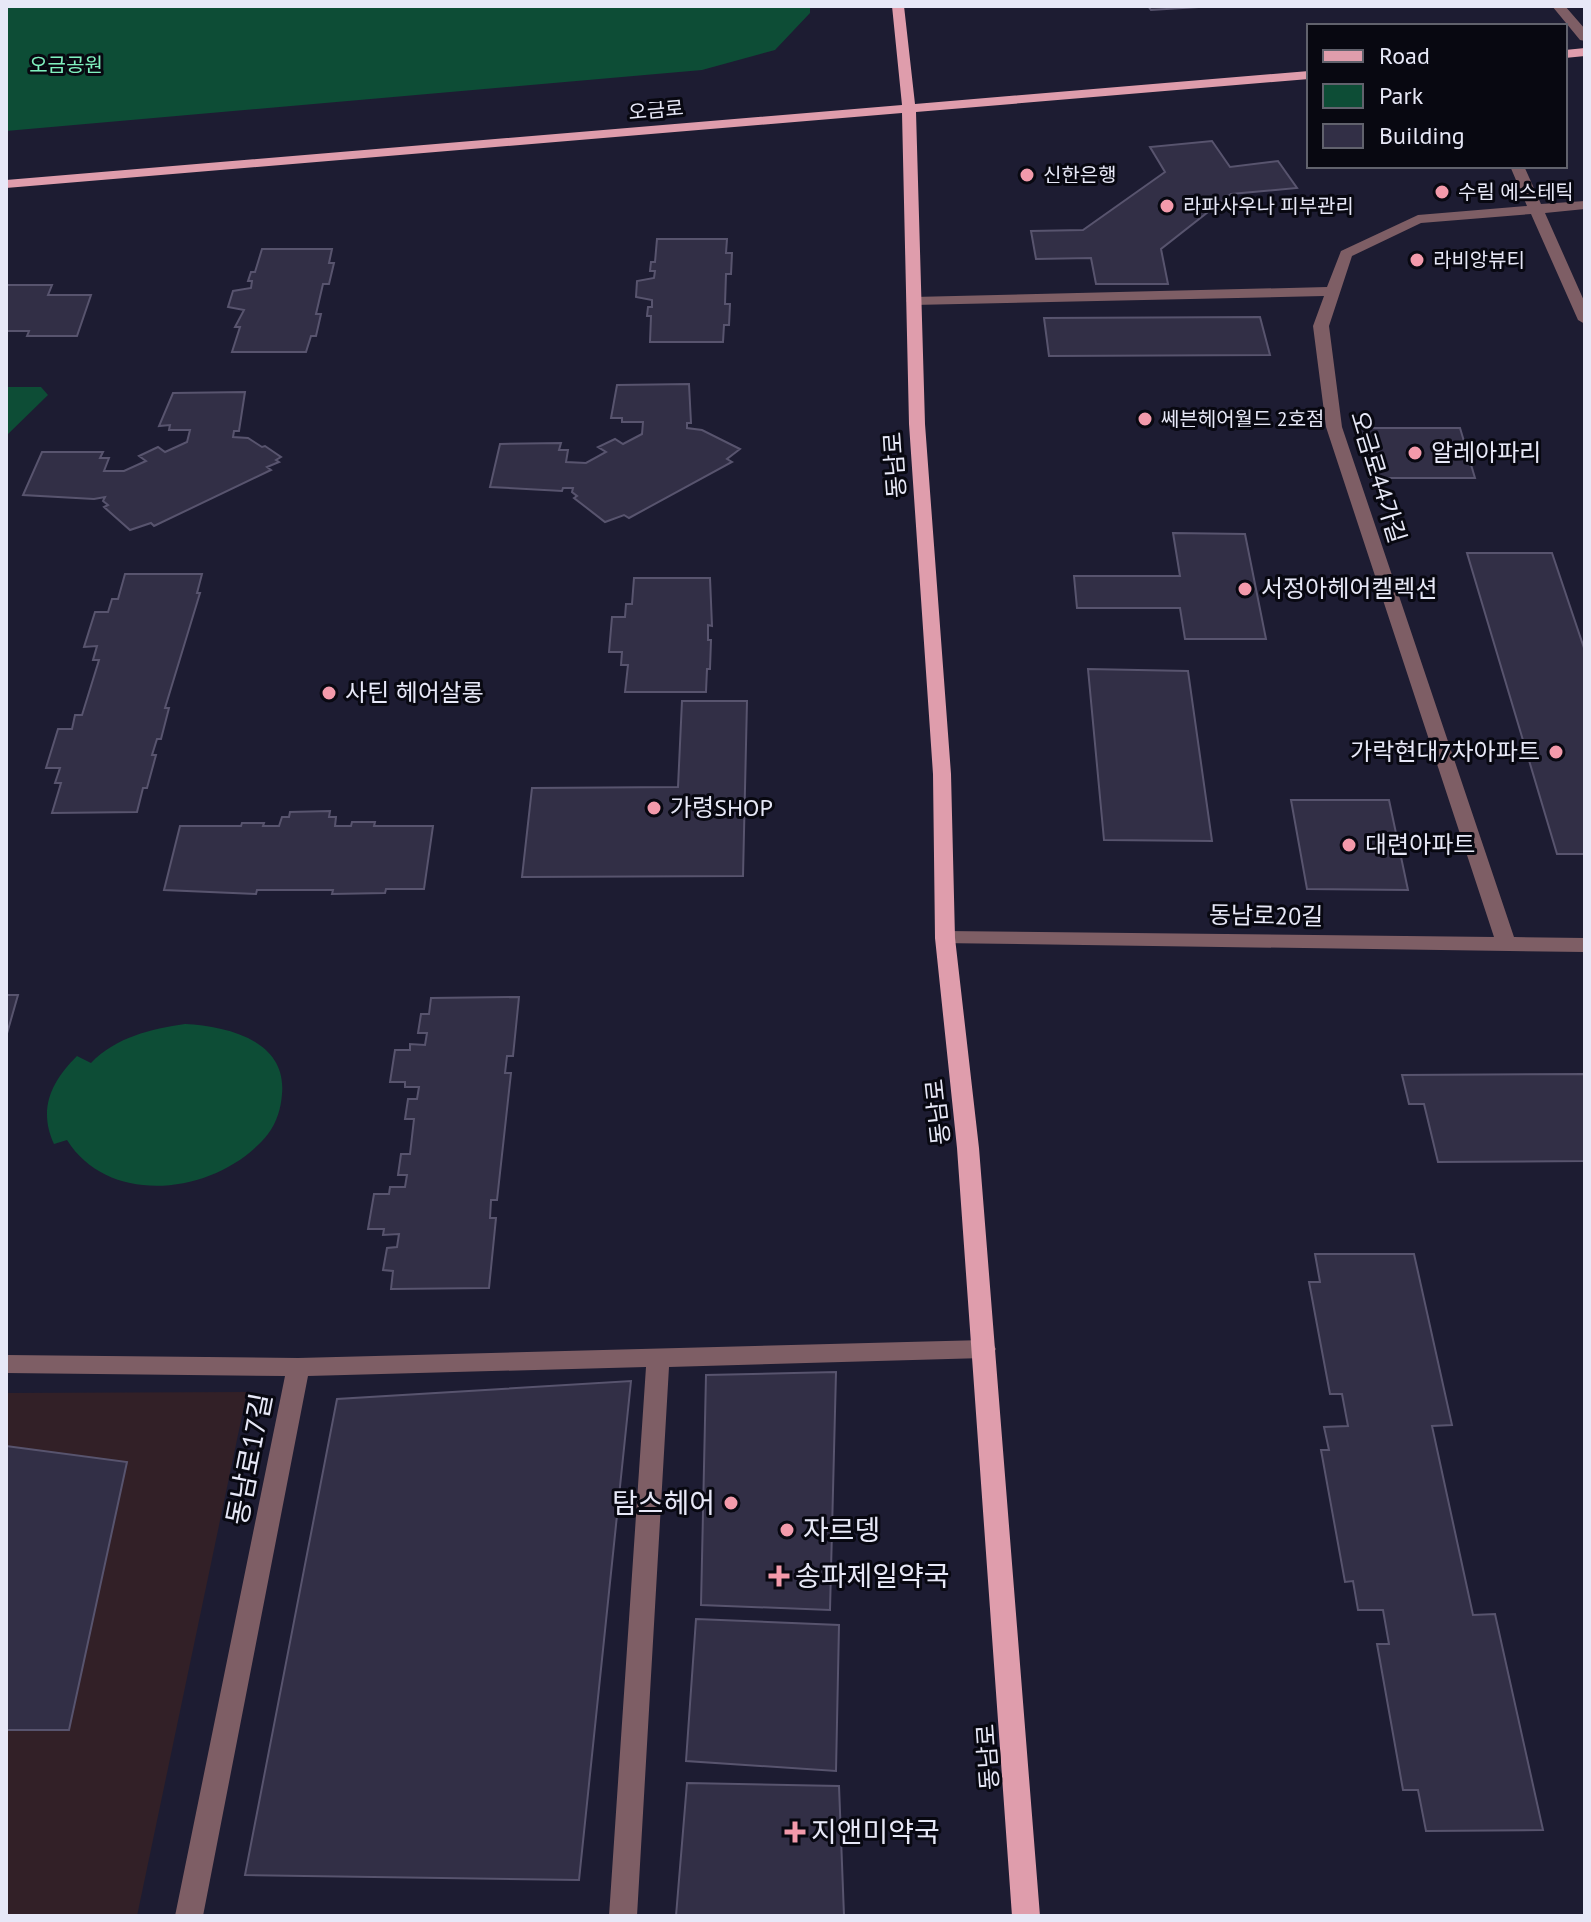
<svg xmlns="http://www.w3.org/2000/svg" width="1591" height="1922" font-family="'PT Sans','Noto Sans KR',sans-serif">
<rect width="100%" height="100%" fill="#1d1c32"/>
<path fill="#322027" d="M247 1392 137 1916H6V1393Z"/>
<path fill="#0d4d36" d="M6 6H810V13L775 50 702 70 6 131Z
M6 387H41L48 395 6 436Z
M185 1024C226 1026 287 1040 282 1094 281 1108 277 1122 268 1134 221 1193 111 1210 67 1140L54 1144C38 1109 51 1082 77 1056L91 1063C116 1037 151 1029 185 1024Z"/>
<path fill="#322f46" stroke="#58546e" stroke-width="2" d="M1148 6H1215L1151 10Z
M1212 141 1230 167 1278 161 1297 188 1231 194 1161 249 1168 284H1096L1091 258 1036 259 1031 231 1083 230 1165 172 1150 147Z
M657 239H727L726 253H732L731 274H726L725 304H730L729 325H724L723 342H650L651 316H647L648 307H652V300L636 297 637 281 654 278 655 271H650L651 262H655Z
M262 249H332L329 263H334L329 284H323L316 314H321L316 336H311L306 352H232L240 327H235L244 310 228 307 233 291 251 288 252 281H248L251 272H255Z
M6 285H52L48 295H91L77 336H27L29 331H6Z
M1260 317 1270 355 1049 356 1044 318Z
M689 384 691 423H687V428L702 430 740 449 727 459 732 462 629 518 624 515 605 522 574 498 577 496 572 492 573 488H563L562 491 490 487 500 444 561 443 559 450H568L566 462 586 463 606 452 598 447 615 439 623 444 642 434 643 422H622V418H611L617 385Z
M245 392 239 431H234L233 437 248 438 262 447 265 446 281 457 276 460 279 462 267 467 271 470 154 526 151 523 130 530 104 507 108 505 103 501 105 497 94 499 23 495 42 452H103L100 458H109L104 471H124L146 461 139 456 158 447 165 452 187 442 190 430H169L170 425 159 426 173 393Z
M1356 428H1460L1475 478H1369Z
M1173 533 1245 534 1266 639H1185L1180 608H1077L1074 576H1180Z
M1467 553H1552L1585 651V854H1557Z
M125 574H202L197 593H200L165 708H169L161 739H157L152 755H156L147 788H143L137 812 52 813 61 783H55L60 768H46L58 729H72L75 715H82L99 660H93L97 646 84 647 95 612H108L112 599H118Z
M634 578H710L712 626 708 625V640H711L710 669H707L706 692H625L628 665H621L622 652H609L612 617H625L626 604H632Z
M1088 669 1188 671 1212 841 1104 840Z
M682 701H747L743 876 522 877 532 788 678 787Z
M1291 800H1389L1408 890 1307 889Z
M330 811 329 817H336L335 826H351L352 822H375L374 826H433L424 889H386L385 893 332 894 333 890H257L256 894 164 890 180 826H241L242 823H264L263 826H279L282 817H289L290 812Z
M6 995H18L6 1037Z
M519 997 513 1056H507L505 1073H511L497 1200H491L490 1218H496L489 1288 391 1289 393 1271 383 1270 387 1248 397 1247 399 1234 383 1235 384 1229H368L374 1194H389L390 1187H405L407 1175H398L401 1154H410L414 1119H405L408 1099H417L419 1087H405V1082H390L395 1050H410V1044L425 1045 427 1033H418L421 1014H429L431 998Z
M1585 1074V1161L1438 1162 1424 1104H1409L1402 1075Z
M1315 1254H1414L1452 1425 1432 1426 1473 1615 1495 1614 1543 1830 1426 1831 1418 1790H1403L1377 1644H1389L1383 1610H1358L1353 1581 1345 1582 1321 1450H1329L1324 1427 1348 1426 1342 1394H1330L1309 1282H1320Z
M836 1372 830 1610 701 1605 706 1375Z
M631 1381 579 1880 245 1875 337 1399Z
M6 1446 127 1462 69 1730H6Z
M696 1619 839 1625 836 1771 686 1761Z
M687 1783 839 1786 844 1916H676Z"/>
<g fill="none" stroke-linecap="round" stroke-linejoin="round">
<path fill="#7e5e65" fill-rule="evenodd" d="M1552 6H1565L1585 29V41L1580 40Z
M1510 166H1524L1541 204 1585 201V209L1545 213 1585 303V324L1578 320 1531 214 1421 223 1352 256 1329 326 1342 427 1514 937 1585 938V952L938 943 935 938 945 931 1494 937 1326 427 1313 326 1324 296 913 305 906 301 913 297 1327 287 1341 251 1418 215 1527 206Z
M984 1340 992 1342 996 1349 992 1356 984 1358 669 1367 637 1916H609L646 1367 308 1376 203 1916H175L285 1376 6 1373V1355L298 1358Z"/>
<path fill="#df9dac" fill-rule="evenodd" d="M892 6H904L915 104 1309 71V79L916 112 925 424 951 774 955 938 979 1148 1040 1916H1012L957 1148 935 938 933 774 909 424 902 113 6 188V180L902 105Z
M1585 48V56L1565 58V50Z"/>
</g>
<g fill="#f39aab" stroke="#080811" stroke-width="3">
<circle cx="1027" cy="175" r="8"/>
<circle cx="1442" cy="192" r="8"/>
<circle cx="1167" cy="206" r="8"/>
<circle cx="1417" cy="260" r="8"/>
<circle cx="1145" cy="419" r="8"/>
<circle cx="1415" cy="453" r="8"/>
<circle cx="1245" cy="589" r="8"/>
<circle cx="329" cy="693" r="8"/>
<circle cx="1556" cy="752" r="8"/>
<circle cx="654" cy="808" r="8"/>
<circle cx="1349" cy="845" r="8"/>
<circle cx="731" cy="1503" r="8"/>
<circle cx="787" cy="1530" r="8"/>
<path d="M775 1564h8v8h8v8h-8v8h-8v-8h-8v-8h8z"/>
<path d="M791 1820h8v8h8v8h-8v8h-8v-8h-8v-8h8z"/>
</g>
<g text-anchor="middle" stroke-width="6" stroke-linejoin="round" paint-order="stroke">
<g font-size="20" fill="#80f1bf" stroke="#080811">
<text x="66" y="72">오금공원</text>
</g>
<g font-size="20" fill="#e7e8f7" stroke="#080811">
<text transform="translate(656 110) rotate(-5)" y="7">오금로</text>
</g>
<g font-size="20" fill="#e7e8f7" stroke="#080811" text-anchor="start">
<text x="1043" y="182">신한은행</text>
<text x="1458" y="199">수림 에스테틱</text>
<text x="1183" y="213">라파사우나 피부관리</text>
<text x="1433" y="267">라비앙뷰티</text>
<text x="1161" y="426">쎄븐헤어월드 2호점</text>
</g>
<g font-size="24" fill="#e7e8f7" stroke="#080811" text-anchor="start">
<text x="1431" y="461">알레아파리</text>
<text x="1261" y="597">서정아헤어켈렉션</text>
<text x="345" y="701">사틴 헤어살롱</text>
<text x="1540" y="760" text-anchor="end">가락현대7차아파트</text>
<text x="670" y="816">가령SHOP</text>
<text x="1365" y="853">대련아파트</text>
</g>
<g font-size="24" fill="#e7e8f7" stroke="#080811">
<text transform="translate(895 465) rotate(-94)" y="8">동남로</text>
<text transform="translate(1378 477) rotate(73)" y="8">오금로44가길</text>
<text transform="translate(1266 916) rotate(1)" y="8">동남로20길</text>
<text transform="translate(938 1112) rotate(-96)" y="8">동남로</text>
<text transform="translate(988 1757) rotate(-94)" y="8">동남로</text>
</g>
<g font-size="28" fill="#e7e8f7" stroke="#080811">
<text transform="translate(249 1459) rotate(-79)" y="10">동남로17길</text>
</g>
<g font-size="28" fill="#e7e8f7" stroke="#080811" text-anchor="start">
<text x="715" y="1513" text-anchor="end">탐스헤어</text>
<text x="803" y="1540">자르뎅</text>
<text x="795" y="1586">송파제일약국</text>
<text x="811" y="1842">지앤미약국</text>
</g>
</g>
<rect width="1591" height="1922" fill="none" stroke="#e7e8f7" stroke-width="16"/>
<rect x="1307" y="24" width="260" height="144" fill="#080811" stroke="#61626d" stroke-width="2"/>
<rect x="1323" y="50" width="40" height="12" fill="#df9dac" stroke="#61626d" stroke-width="2"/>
<text x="1379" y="64" font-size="24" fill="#e7e8f7">Road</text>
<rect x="1323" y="84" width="40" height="24" fill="#0d4d36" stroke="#61626d" stroke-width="2"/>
<text x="1379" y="104" font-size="24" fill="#e7e8f7">Park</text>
<rect x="1323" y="124" width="40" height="24" fill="#322f46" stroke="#61626d" stroke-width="2"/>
<text x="1379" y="144" font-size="24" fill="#e7e8f7">Building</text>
</svg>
